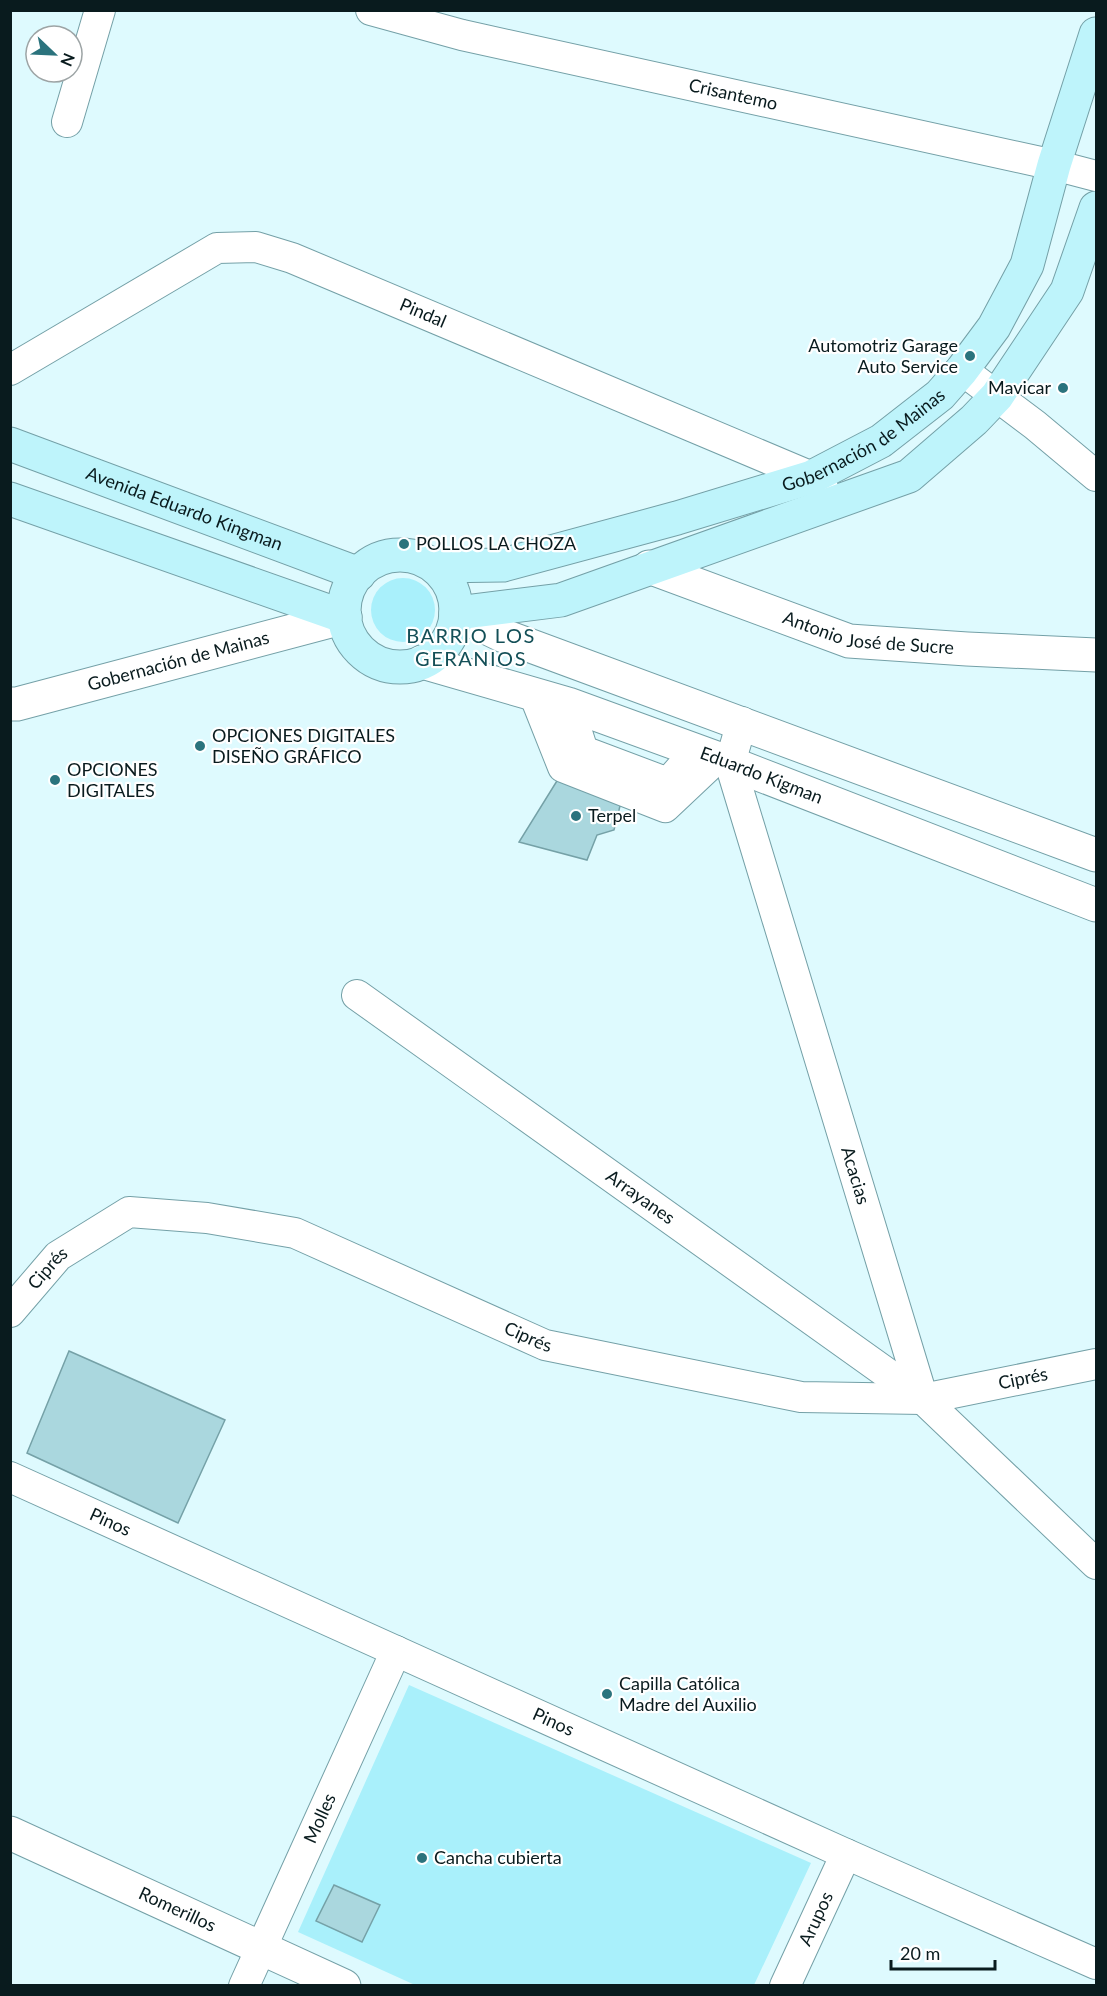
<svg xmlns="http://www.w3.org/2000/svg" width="1107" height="1996" font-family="Lato,sans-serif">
<rect width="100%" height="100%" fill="#defafe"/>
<path fill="#a9f0fb" d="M371 610a32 32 0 1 1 64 0a32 32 0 1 1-64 0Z
M409 1685 811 1863 754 1985H415L298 1932Z"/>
<path fill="#aad7de" stroke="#75a1a7" stroke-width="1.5" d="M560 776 621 802 614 830 597 835 587 860 519 842Z
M69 1351 225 1420 178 1523 27 1453Z
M334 1885 380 1905 362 1942 316 1921Z"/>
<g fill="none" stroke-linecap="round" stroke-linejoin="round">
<defs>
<g id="minor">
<path id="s1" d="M371 10 462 35 1054 165 1096 176"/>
<path d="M67 122 100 10"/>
<path id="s2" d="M10 370 217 248 256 247 292 258 812 477 823 488"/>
<path d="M962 370 1035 425 1096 476"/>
<path d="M534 694 563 767 665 807 717 758"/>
<path d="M568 704 583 751 668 783 690 758"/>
<path id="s3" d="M742 722 730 763 923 1399 1096 1564"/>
<path id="s4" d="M357 995 923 1399"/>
<path id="s5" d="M10 1312 58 1256 129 1212 207 1218 295 1233 545 1345 801 1397 923 1399 1096 1364"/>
<path id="s6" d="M10 1477 846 1854 1096 1964"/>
<path id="s7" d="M244 1986 396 1651"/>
<path id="s8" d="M785 1986 846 1854"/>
</g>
<g id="tertiary">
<path id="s9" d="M649 567 849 641 967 649 1096 655"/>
<path d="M456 613 504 636 1096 855"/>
<path id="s10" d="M422 662 568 704 730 763 1096 905"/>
<path id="s11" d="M10 704H17L345 617"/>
<path id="s12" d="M10 1833 344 1986"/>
</g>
<g id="secondary">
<path id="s13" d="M10 444 359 574"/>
<path d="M10 499 345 617"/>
<circle cx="400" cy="611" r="56"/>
<path id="s14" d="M434 566 503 565 677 518 812 477 881 441 940 395 962 370 994 327 1027 265 1054 165 1096 34"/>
<path d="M456 613 561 600 909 476 974 420 997 396 1067 291 1096 208"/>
</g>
</defs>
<use href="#minor" stroke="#74a0a7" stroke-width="32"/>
<use href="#tertiary" stroke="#74a0a7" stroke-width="35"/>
<use href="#secondary" stroke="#74a0a7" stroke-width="35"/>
<use href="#minor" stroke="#fff" stroke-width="30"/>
<use href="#tertiary" stroke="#fff" stroke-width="33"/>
<use href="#secondary" stroke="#bef4fb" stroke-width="33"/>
</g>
<g fill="#2b737d" stroke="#fff" stroke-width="2">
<circle cx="970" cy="356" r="6"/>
<circle cx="1063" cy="388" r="6"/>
<circle cx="404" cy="544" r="6"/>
<circle cx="200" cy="746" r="6"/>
<circle cx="55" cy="780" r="6"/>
<circle cx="576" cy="816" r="6"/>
<circle cx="607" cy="1694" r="6"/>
<circle cx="422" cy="1858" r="6"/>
</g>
<g text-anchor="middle" stroke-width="4.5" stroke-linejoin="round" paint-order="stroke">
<g font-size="18" fill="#091b1e" stroke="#fff">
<text dy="6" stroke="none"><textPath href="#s1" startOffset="372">Crisantemo</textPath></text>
<text dy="6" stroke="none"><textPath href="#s2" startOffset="459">Pindal</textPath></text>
<text dy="6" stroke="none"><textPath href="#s14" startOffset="453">Gobernación de Mainas</textPath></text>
<text dy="6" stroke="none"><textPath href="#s13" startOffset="186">Avenida Eduardo Kingman</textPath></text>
<text dy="6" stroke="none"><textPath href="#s9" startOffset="231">Antonio José de Sucre</textPath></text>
<text dy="6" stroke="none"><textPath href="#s11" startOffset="174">Gobernación de Mainas</textPath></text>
<text dy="6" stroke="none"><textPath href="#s10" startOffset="358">Eduardo Kigman</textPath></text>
<text dy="6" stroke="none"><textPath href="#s3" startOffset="474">Acacias</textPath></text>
<text dy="6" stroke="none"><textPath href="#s4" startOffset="348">Arrayanes</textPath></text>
<text dy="6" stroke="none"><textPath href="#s5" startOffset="58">Ciprés</textPath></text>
<text dy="6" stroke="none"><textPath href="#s5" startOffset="580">Ciprés</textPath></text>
<text dy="6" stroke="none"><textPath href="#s5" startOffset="1084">Ciprés</textPath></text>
<text dy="6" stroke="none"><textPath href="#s6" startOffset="110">Pinos</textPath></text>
<text dy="6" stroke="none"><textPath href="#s6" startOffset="596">Pinos</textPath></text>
<text dy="6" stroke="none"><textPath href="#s7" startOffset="184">Molles</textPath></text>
<text dy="6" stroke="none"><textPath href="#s12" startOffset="184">Romerillos</textPath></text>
<text dy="6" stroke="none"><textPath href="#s8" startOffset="74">Arupos</textPath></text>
</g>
<g font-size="18" fill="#091b1e" stroke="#fff" text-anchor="start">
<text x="958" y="352" text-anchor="end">Automotriz Garage<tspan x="958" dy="21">Auto Service</tspan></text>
<text x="1051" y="394" text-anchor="end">Mavicar</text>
<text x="416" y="550">POLLOS LA CHOZA</text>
<text x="212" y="742">OPCIONES DIGITALES<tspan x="212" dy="21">DISEÑO GRÁFICO</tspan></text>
<text x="67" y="776">OPCIONES<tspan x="67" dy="21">DIGITALES</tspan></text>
<text x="588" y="822">Terpel</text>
<text x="619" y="1690">Capilla Católica<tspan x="619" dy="21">Madre del Auxilio</tspan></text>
<text x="434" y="1864">Cancha cubierta</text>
</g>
<g font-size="20" letter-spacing="1.5" fill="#134f57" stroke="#fff">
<text x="471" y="643">BARRIO LOS<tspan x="471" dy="23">GERANIOS</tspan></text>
</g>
</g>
<rect width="1107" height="1996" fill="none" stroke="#091b1e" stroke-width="24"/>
<g transform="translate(54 54) rotate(113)"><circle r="28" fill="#ffffff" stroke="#9da4a5" stroke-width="1.5"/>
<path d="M0-4.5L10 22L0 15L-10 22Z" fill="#2b737d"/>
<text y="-9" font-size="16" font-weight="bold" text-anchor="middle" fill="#091b1e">N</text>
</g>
<path d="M891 1960v9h104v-9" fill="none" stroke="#091b1e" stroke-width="3"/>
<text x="900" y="1960" font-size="18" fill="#091b1e" stroke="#ffffff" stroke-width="4.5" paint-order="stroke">20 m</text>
</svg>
